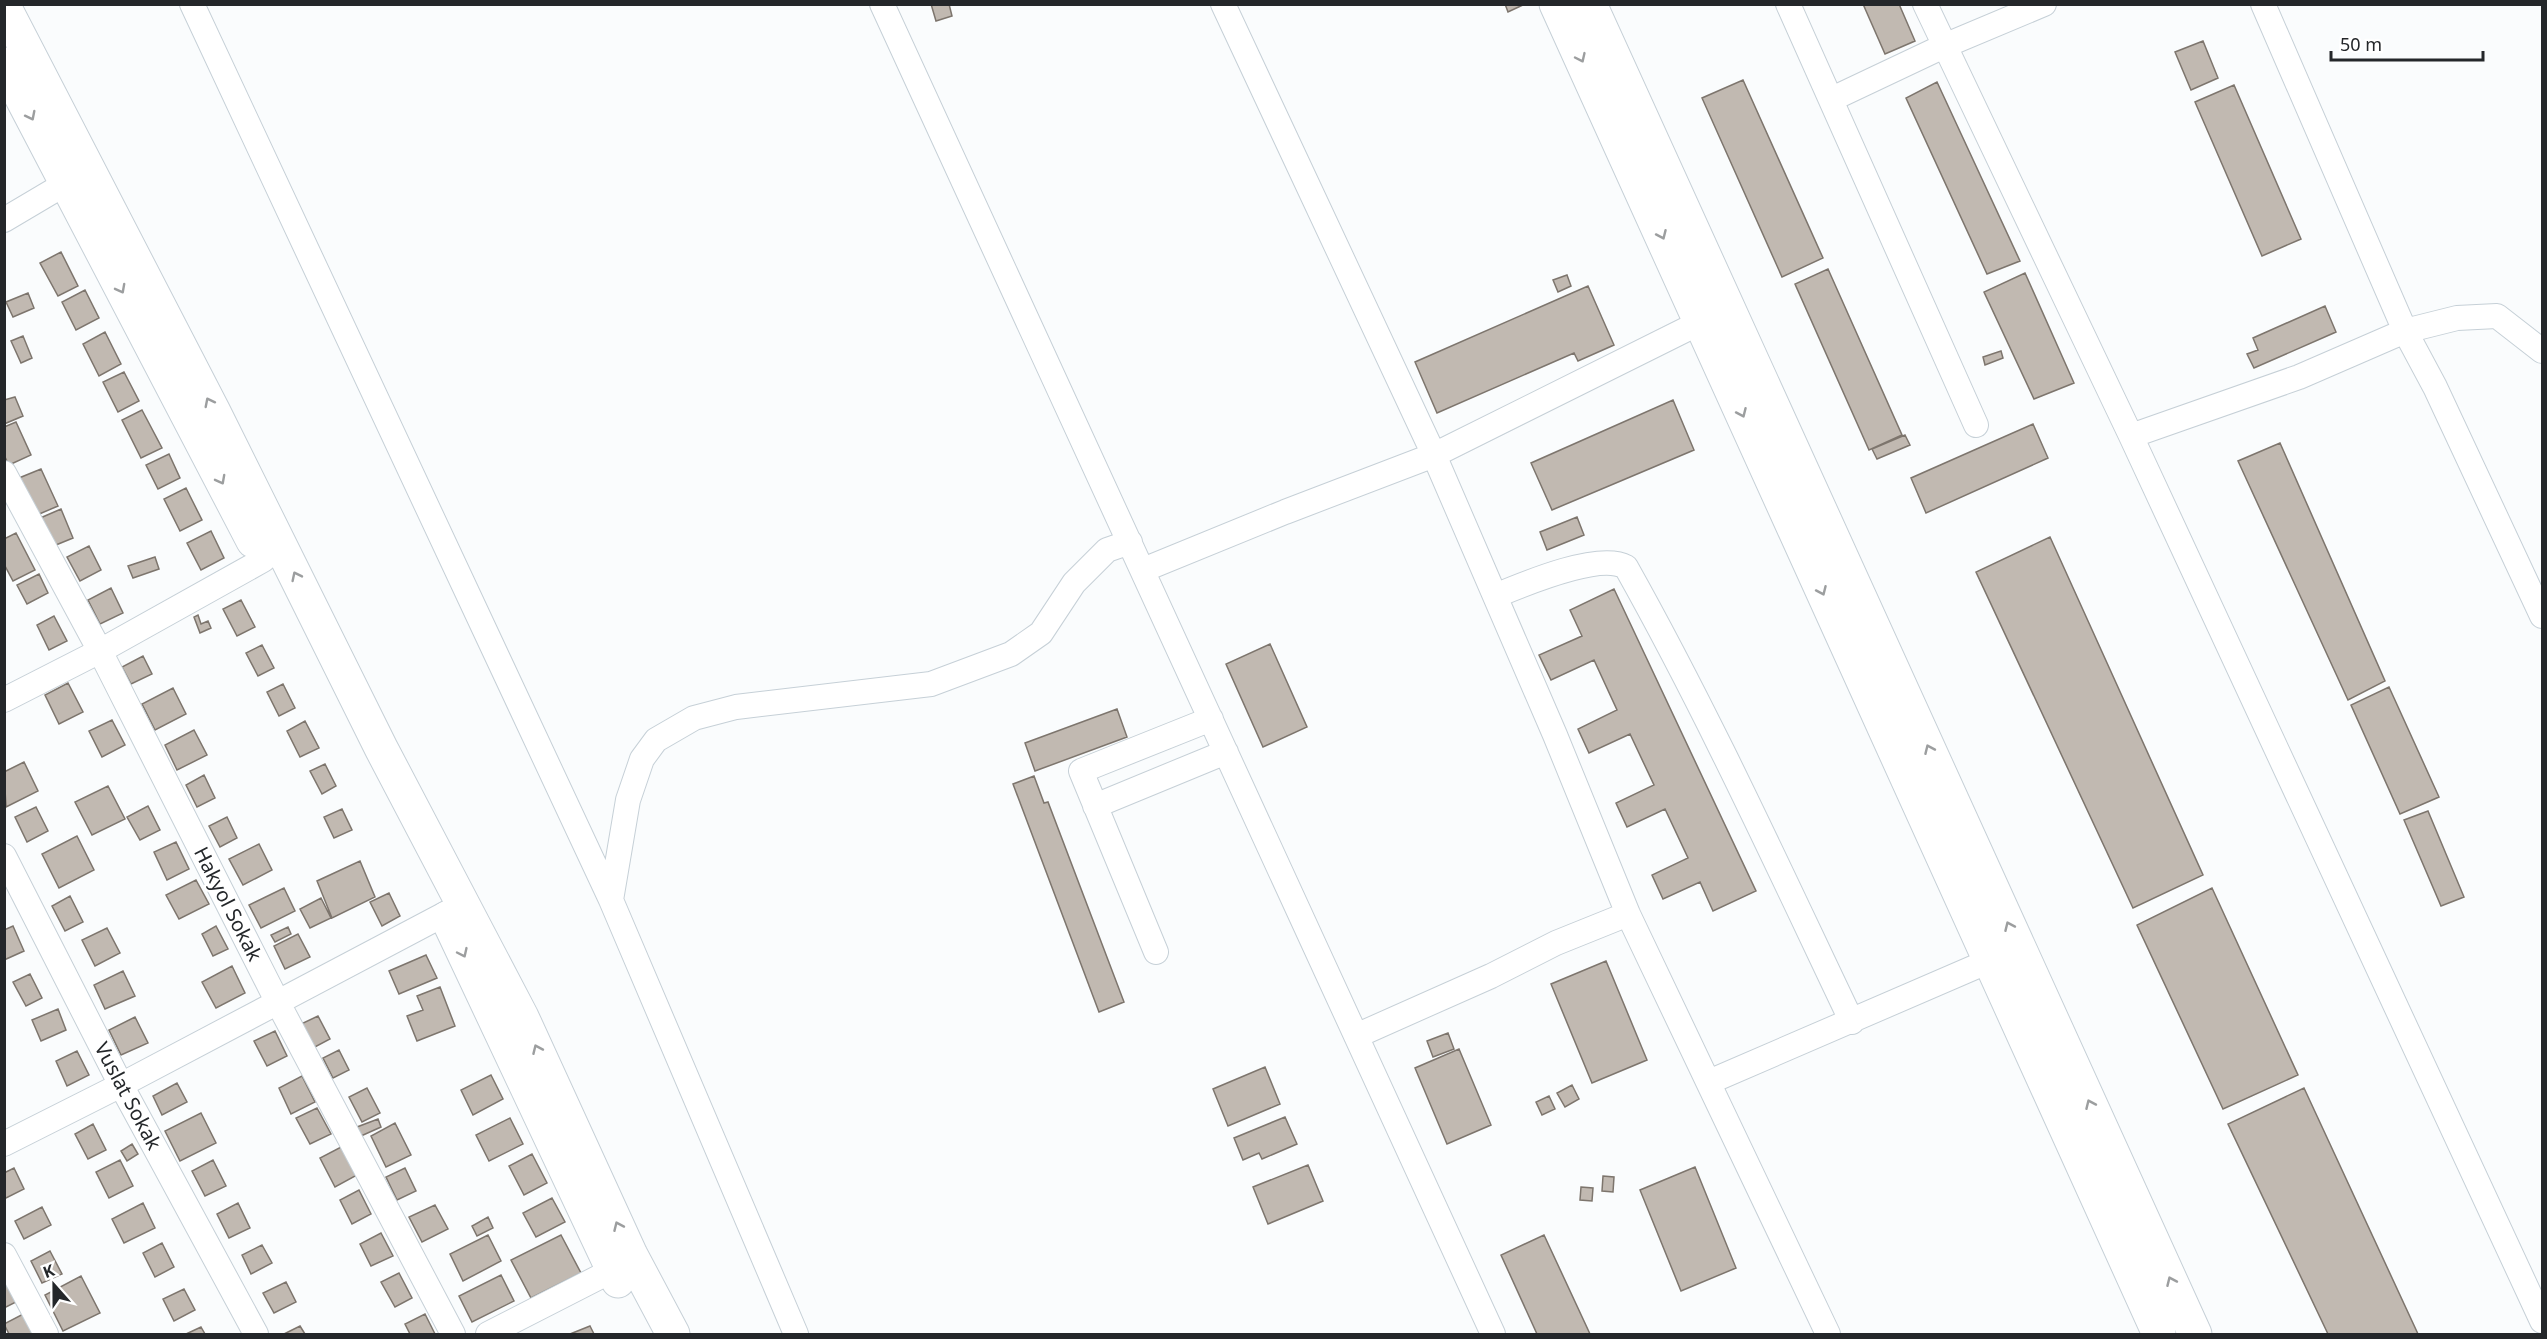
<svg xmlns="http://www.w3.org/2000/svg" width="2547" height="1339" font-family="'Noto Sans',sans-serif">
<rect width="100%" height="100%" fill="#fafcfd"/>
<path fill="#c1b9b1" stroke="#7d756d" stroke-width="1.5" d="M931 4H949L952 16 936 21Z
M1505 4H1525L1508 12Z
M1863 4H1899L1915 41 1885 54Z
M2203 41 2218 78 2191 90 2175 52Z
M1743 80 1823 258 1782 277 1702 98Z
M1937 82 2020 261 1987 274 1906 98Z
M2234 85 2301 239 2262 256 2195 102Z
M61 252 78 286 58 296 40 263Z
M1828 269 1902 435 1869 450 1795 284Z
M2025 273 2074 383 2034 399 1984 292Z
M1567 275 1571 286 1558 292 1553 280Z
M1588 286 1614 345 1578 361 1574 353 1437 413 1415 362Z
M85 290 99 318 76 330 62 302Z
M28 293 34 308 13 317 6 302Z
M2325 306 2336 332 2254 368 2247 354 2258 350 2253 338Z
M105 332 121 364 99 376 83 344Z
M23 336 32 358 21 363 11 341Z
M2001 351 2003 358 1985 365 1983 357Z
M124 372 139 401 118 412 103 382Z
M15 397 23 416 4 424V400Z
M1673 400 1694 450 1552 510 1531 463Z
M142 410 162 448 141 458 122 420Z
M16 422 31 455 9 465 4 455V427Z
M2033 424 2048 458 1926 513 1911 478Z
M1905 435 1910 445 1877 459 1872 449Z
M2280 443 2385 681 2348 700 2238 461Z
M169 454 180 478 158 489 146 465Z
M41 469 58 506 37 515 19 478Z
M186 488 202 520 180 531 164 499Z
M61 509 73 538 51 547 38 519Z
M1577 517 1584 535 1547 550 1540 532Z
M211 531 224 558 201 570 187 543Z
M16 533 35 570 13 581 4 564V539Z
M2050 537 2203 875 2133 908 1976 572Z
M89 546 101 570 80 581 67 557Z
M155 557 159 569 133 578 128 566Z
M39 574 48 593 27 604 17 585Z
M111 588 123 613 100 624 88 600Z
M1614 589 1756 891 1713 911 1700 882 1663 899 1652 875 1688 858 1665 809 1627 827 1616 803 1654 785 1630 734 1589 753 1578 729 1617 710 1594 660 1551 680 1539 655 1582 636 1570 610Z
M241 600 255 627 237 636 223 609Z
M198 615 201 624 208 621 211 628 200 633 194 617Z
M54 616 67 641 49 650 37 625Z
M1270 644 1307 727 1263 747 1226 664Z
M262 645 274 668 258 676 246 653Z
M143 656 152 674 131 684 122 667Z
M68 683 83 712 59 724 45 695Z
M283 684 295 708 279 716 267 692Z
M2389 687 2439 797 2400 814 2351 705Z
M173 688 186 714 155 730 142 704Z
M1117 709 1127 737 1035 771 1025 743Z
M112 720 125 745 102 757 89 731Z
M305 721 319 748 300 757 287 731Z
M194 730 207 755 177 770 165 745Z
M24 762 38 791 6 807 4 772Z
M325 764 336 786 322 794 310 771Z
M204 775 215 798 197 807 186 785Z
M1034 776 1044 803 1048 802 1124 1002 1099 1012 1013 784Z
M108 786 125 819 92 835 75 802Z
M148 806 160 830 140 840 127 817Z
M36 807 48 831 27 842 15 817Z
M342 809 352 830 334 838 324 817Z
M2428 811 2464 897 2441 906 2404 820Z
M227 817 237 838 220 847 209 826Z
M77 836 94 870 59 888 42 854Z
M176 842 189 869 167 880 154 852Z
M259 844 272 870 243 885 229 859Z
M360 861 375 897 332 918 317 881Z
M196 880 209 904 179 919 166 895Z
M284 888 295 911 261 928 249 905Z
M2212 888 2298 1075 2223 1109 2137 925Z
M389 893 400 916 382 926 370 902Z
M70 896 83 922 65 931 52 906Z
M321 898 331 918 310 928 300 909Z
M13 926 24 951 4 960V930Z
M216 926 228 949 213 956 202 934Z
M288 927 291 934 275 942 271 935Z
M107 928 120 953 95 966 82 940Z
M298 934 310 957 285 969 274 946Z
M426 955 437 978 399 994 389 971Z
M1606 961 1647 1060 1592 1083 1551 984Z
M232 966 245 993 216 1008 202 982Z
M123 971 135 996 105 1009 94 985Z
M30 974 42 998 26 1006 13 982Z
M440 987 455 1026 417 1041 407 1016 423 1010 417 996Z
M58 1009 66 1030 41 1041 32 1020Z
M318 1016 330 1039 313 1048 301 1024Z
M135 1017 148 1043 121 1055 109 1030Z
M275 1031 287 1056 267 1066 254 1041Z
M1448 1033 1454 1049 1433 1057 1427 1041Z
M1459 1049 1491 1125 1447 1144 1415 1068Z
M339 1050 349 1070 333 1078 323 1058Z
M77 1051 89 1075 67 1086 56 1061Z
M1265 1067 1280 1104 1228 1126 1213 1089Z
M491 1075 503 1099 473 1115 461 1090Z
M302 1076 315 1102 291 1114 279 1088Z
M177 1083 187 1102 162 1115 153 1096Z
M1572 1085 1579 1099 1565 1107 1557 1093Z
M367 1088 380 1113 362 1122 349 1097Z
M2304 1088 2418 1334H2328L2228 1124Z
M1549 1096 1555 1109 1542 1115 1536 1102Z
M317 1108 331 1134 310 1144 296 1118Z
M201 1113 216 1143 180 1161 165 1131Z
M1285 1117 1297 1144 1262 1159 1259 1153 1243 1160 1234 1138Z
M510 1118 523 1144 489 1161 476 1135Z
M378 1119 381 1127 361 1136 357 1127Z
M395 1123 411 1155 386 1167 371 1136Z
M93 1124 106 1150 88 1159 75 1134Z
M132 1144 138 1154 127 1161 121 1151Z
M343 1146 357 1175 335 1187 320 1158Z
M532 1154 547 1183 524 1195 509 1166Z
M120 1160 133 1186 109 1198 96 1172Z
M213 1160 226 1186 205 1196 192 1171Z
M1308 1165 1323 1201 1268 1224 1253 1187Z
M1695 1167 1736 1268 1681 1291 1640 1190Z
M14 1168 24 1189 4 1199V1173Z
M405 1168 416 1191 397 1200 386 1177Z
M1603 1176 1614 1177 1613 1192 1602 1191Z
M1581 1187 1593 1188 1592 1201 1580 1200Z
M359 1190 371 1214 352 1224 340 1200Z
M552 1198 565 1222 536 1237 523 1213Z
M143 1203 155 1228 124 1243 112 1219Z
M238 1203 250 1228 229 1238 217 1214Z
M435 1205 448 1229 422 1242 409 1217Z
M42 1207 51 1225 24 1239 15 1221Z
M488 1217 493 1228 477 1236 472 1226Z
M381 1233 393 1256 371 1266 360 1244Z
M488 1235 501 1261 463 1281 450 1254Z
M561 1235 581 1273 531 1298 511 1260Z
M1544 1235 1590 1334H1537L1501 1255Z
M162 1243 174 1267 155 1277 143 1253Z
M262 1245 272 1263 251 1274 242 1255Z
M50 1251 62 1274 42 1283 31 1261Z
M399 1273 412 1298 395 1307 381 1282Z
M501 1275 514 1301 472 1322 459 1296Z
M81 1276 100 1313 63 1331 45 1295Z
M4 1279 16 1302 4 1308Z
M286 1282 296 1302 274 1313 263 1293Z
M184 1289 195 1310 174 1321 163 1299Z
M27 1312 35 1334H9L4 1324Z
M425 1314 435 1334H410L405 1324Z
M300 1326 305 1334H284Z
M590 1326 594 1334H570Z
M201 1327 205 1334H186Z"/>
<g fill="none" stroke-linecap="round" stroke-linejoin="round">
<defs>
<path id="street" d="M192 4 611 900 796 1334
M882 4 1493 1334
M1223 4 1434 455 1555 735 1628 914 1828 1334
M1788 4 1976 425
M1925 4 2131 436 2542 1321
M2263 4 2405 331 2435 387 2542 616
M1832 99 1944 46 2044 4
M4 220 80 175
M2131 436 2299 377 2405 331 2457 318 2497 316 2542 351
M4 473 100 651 277 1001 453 1334
M1143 570 1285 512 1434 455 1701 322
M1495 596C1524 584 1599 552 1626 567 1709 715 1779 869 1852 1022
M4 700 100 651 263 560 280 545
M1095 806 1226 752
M4 856 121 1085 256 1334
M611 900 628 800 642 759 656 740 694 718 736 707 931 684 1011 654 1041 633 1074 583 1107 550 1130 542
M1156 952 1081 771 1211 719
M1356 1036 1491 976 1556 943 1628 914
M1709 1082 1989 961
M4 1144 121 1085 460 906
M4 1255 46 1334
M488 1334 613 1270 625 1260"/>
<path id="secondary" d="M1556 4 2159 1334
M1590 4 2195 1334
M4 6 214 412 381 748 522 1017 631 1255 673 1334
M4 64 253 541
M447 918 618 1281"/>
</defs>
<use href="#street" stroke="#c6d0d7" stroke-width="26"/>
<use href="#secondary" stroke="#c6d0d7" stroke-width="35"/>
<use href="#street" stroke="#fff" stroke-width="24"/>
<use href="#secondary" stroke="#fff" stroke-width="33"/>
</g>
<defs><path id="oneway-chevron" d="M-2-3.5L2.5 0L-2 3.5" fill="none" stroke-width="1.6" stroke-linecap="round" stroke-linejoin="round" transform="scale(1.5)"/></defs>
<g stroke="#9c9e9f">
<use href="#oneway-chevron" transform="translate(1581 58) rotate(65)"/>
<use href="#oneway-chevron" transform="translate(31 116) rotate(63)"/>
<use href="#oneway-chevron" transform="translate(1662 235) rotate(66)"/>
<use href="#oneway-chevron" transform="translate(121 289) rotate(62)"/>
<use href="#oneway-chevron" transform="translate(209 402) rotate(-117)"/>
<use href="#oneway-chevron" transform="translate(1742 413) rotate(66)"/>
<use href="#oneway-chevron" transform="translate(221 480) rotate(62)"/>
<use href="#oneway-chevron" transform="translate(296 576) rotate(-116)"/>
<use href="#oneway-chevron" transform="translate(1822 591) rotate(66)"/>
<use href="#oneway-chevron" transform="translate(1929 749) rotate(-114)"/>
<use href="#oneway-chevron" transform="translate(2009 926) rotate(-114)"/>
<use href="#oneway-chevron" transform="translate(463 953) rotate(65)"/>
<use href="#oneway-chevron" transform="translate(537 1049) rotate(-114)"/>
<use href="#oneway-chevron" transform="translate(2090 1104) rotate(-114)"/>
<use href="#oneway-chevron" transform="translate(618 1226) rotate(-114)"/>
<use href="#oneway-chevron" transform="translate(2171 1281) rotate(-114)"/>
</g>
<g text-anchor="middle" stroke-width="4.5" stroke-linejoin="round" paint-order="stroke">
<g font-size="20" fill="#24272a" stroke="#fff">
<text transform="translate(228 904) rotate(63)" y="7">Hakyol Sokak</text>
<text transform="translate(128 1096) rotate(62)" y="7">Vuslat Sokak</text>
</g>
</g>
<rect width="2547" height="1339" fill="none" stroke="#24272a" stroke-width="12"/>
<g transform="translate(54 1285) rotate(339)" stroke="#ffffff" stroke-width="4.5" paint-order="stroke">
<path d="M0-4.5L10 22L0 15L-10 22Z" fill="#24272a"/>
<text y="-9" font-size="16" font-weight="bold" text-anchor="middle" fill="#24272a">K</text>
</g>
<path d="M2331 51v9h152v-9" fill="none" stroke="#24272a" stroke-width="3"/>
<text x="2340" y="51" font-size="18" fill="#24272a" stroke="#ffffff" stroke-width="4.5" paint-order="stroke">50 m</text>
</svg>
